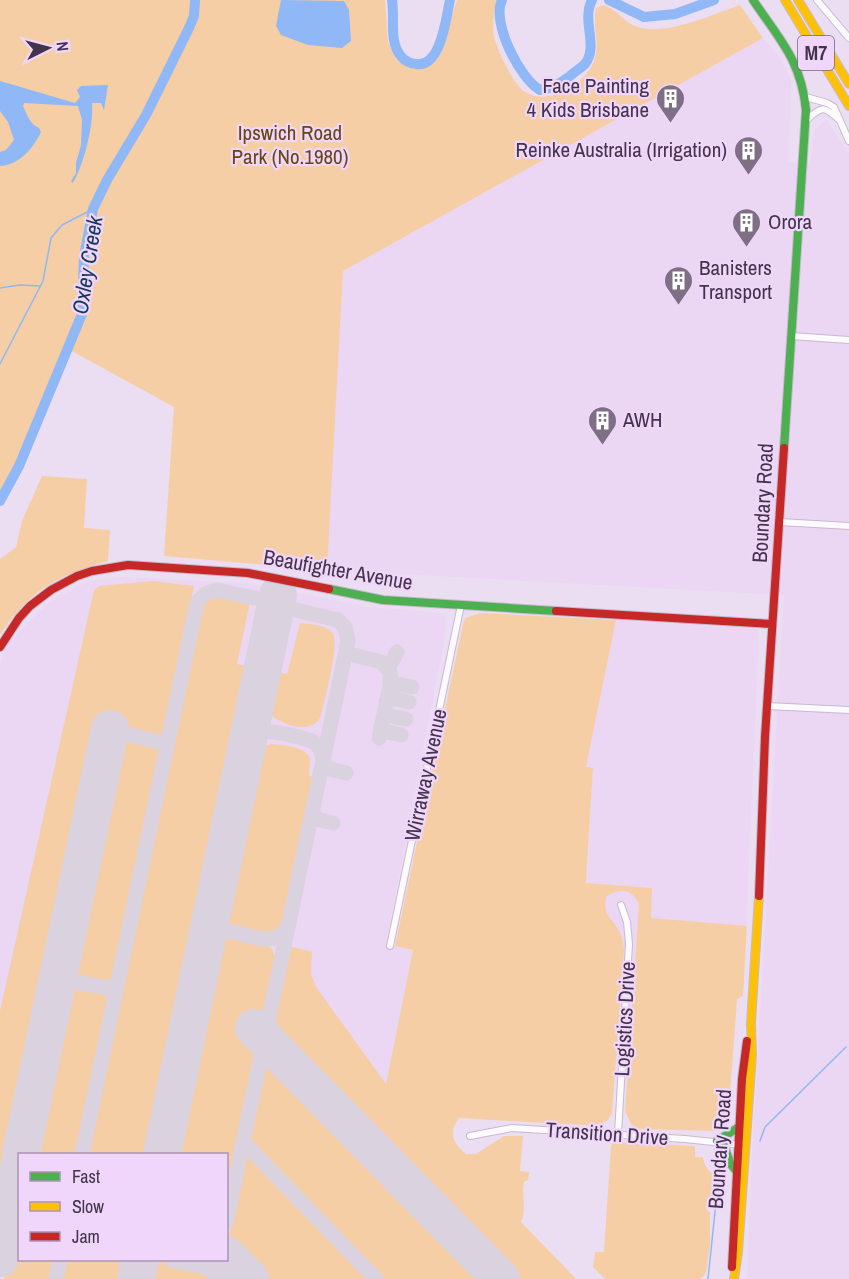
<svg xmlns="http://www.w3.org/2000/svg" width="849" height="1279" font-family="'Archivo Narrow',sans-serif">
<rect width="100%" height="100%" fill="#ecdef2"/>
<path fill="#ebd6f4" fill-rule="evenodd" d="M763 38 778 55 791 79 789 162 810 164 815 129 827 120 849 153V1279H747L753 1136 784 595 327 570 343 271Z
M123 577 246 583 369 607 434 612 446 615V631L386 944 413 950 386 1085 576 1279H0V667L6 644 50 602 76 587 94 580ZM20 1154H226V1260H20Z
M616 620 757 629 759 632 743 996 737 999 732 1072 578 1064 593 769 586 768Z"/>
<path fill="#f5cea6" d="M0 0H385L388 42 397 61C448 87 444 33 457 0H497C494 11 492 25 494 36 497 50 513 84 525 92 550 107 588 83 595 58 600 42 592 25 596 8L604 5C616 9 623 21 635 26 663 38 713 14 740 5L763 38 343 271 327 570 164 556 174 407 68 349 19 466 0 501Z
M42 476 87 479 84 528 110 530 108 561C58 575 29 590 0 635V559L16 547 22 521Z
M154 581 194 586 166 731 162 737 155 738 97 726 82 801 85 810 0 1219V1011L94 590 99 586Z
M215 594 250 602 237 664 250 667 148 1154H86L200 608 207 597Z
M480 613 616 620 586 767 593 768 586 883 652 888 651 918 747 926 743 996 737 999 728 1121 721 1131H714L638 1129 631 1124 625 1111 639 904C632 889 620 887 606 897 603 915 609 915 618 929 622 935 623 942 624 949L612 1113 608 1120 596 1126 459 1118C448 1132 453 1144 466 1154H476L504 1136H523L520 1171 529 1172 528 1180 524 1182C521 1195 527 1209 521 1222L576 1279H269L229 1239V1235L264 1068 268 1066 274 1067 298 1090 316 1072 276 1031 273 1025 289 946 312 952 311 974 316 987 386 1084 413 950 395 946 463 624 465 618Z
M300 623C310 624 325 625 332 632 341 642 324 701 321 716 312 737 277 724 267 711L276 672 287 674Z
M129 740 157 747 160 754 113 982 108 984 72 977 68 969 101 813 108 805 121 745 124 741Z
M272 744C281 745 303 746 309 756 311 761 309 770 309 775L312 777V785L284 922C282 927 280 931 275 933 265 937 228 929 224 921L259 751 264 746Z
M225 937 264 944 271 948 276 958 264 1017 244 1036 257 1050 227 1198 226 1154H175L220 939Z
M72 984 106 991 110 998 77 1154H30L64 988Z
M616 1142 695 1146V1157H703C704 1167 711 1175 720 1177L725 1172 724 1194 719 1193 720 1184 715 1183 712 1199 707 1210 710 1212V1245L706 1273 700 1279H605L593 1267 595 1252H604L611 1145Z
M19 1203 20 1260H55L51 1279H4Z
M64 1260H126L122 1279H60Z
M160 1261 201 1270 208 1273 210 1279H149L152 1265Z"/>
<path fill="#90b8f6" d="M281 0 344 1 349 10 351 41 342 48 308 45 281 35 276 26Z
M0 81 75 103 80 97 77 90 81 86 108 85 104 110 101 103H92C94 125 84 164 73 183L71 181 76 173V163L81 145 82 120 78 106 24 103 23 106C27 115 30 124 39 128L41 132C33 149 19 165 0 166V152L6 150 14 140 8 122 0 111Z"/>
<g fill="none" stroke-linecap="round" stroke-linejoin="round">
<path stroke="#90b8f6" stroke-width="1.5" d="M613 0 615 3
M0 288 20 285 40 286
M0 364 43 281 51 238 62 225 93 209
M760 1141 765 1127 846 1047
M717 1162 719 1175
M708 1279 718 1183"/>
<path stroke="#90b8f6" stroke-width="10" d="M392 0C395 17 389 41 400 55 403 60 411 64 416 64 441 68 446 18 450 0
M502 0C491 22 520 79 540 90 552 89 560 83 570 76 574 72 581 68 585 64 599 46 581 20 592 0
M609 0 644 17 675 14 714 0
M0 501 19 466 82 314 84 257 93 209 107 180 146 115 189 28 194 16 195 0"/>
<path stroke="#dbd2df" stroke-width="15" d="M265 600 271 605 274 611 265 658
M346 647 350 654 381 662 390 671V686L379 738
M386 665 391 663 397 652
M263 667C259 687 245 721 270 732
M391 678 393 683 412 687
M386 701 390 698 409 702
M383 717 387 715 406 719
M381 728 383 731 401 735
M323 760 327 768 346 773
M102 767C104 760 105 750 108 743 115 726 146 740 159 742L165 741 169 736
M236 796 248 744C251 738 255 733 263 732 271 730 308 738 315 743 321 748 322 754 323 760
M312 811 317 819 333 823
M223 859C219 880 203 921 228 932
M66 941C64 949 60 961 61 970 63 984 96 985 108 988L112 992 114 998
M195 996C198 981 200 954 208 941 225 912 270 961 288 926
M50 1015C54 1002 54 981 71 980
M243 1142 376 1279
M22 1154 25 1140
M82 1154 197 602 205 594 216 590 269 601 283 607 338 620 345 627 348 641 226 1223
M9 1214 15 1188 20 1182
M171 1260 210 1268 215 1277
M56 1279 60 1260
M137 1279 140 1267 148 1260"/>
<path stroke="#dbd2df" stroke-width="38" d="M254 1028 501 1279
M21 1154 110 729
M162 1154 278 595
M226 1255 250 1279
M0 1258 20 1164
M136 1279 140 1260"/>
<defs>
<path id="street" d="M817 0 849 38
M806 97 827 103 834 107 849 141
M808 119C821 106 825 106 838 119
M791 336 849 340
M780 522 849 526
M767 706 849 710
M390 946 461 605
M618 1134 629 944 627 922 621 905
M470 1136 512 1128 685 1139 742 1145"/>
<path id="fast" d="M753 0C780 40 801 60 806 110L784 448
M329 589 383 600 556 611
M717 1141 739 1127
M723 1142 730 1163 737 1172"/>
<path id="slow" d="M785 0 849 106
M798 0 849 84
M734 1279 738 1252 752 1055 751 1023 759 896"/>
<path id="jam" d="M556 611 772 624
M0 647 19 618 30 606 51 590 77 576 92 571 128 565 248 573 329 589
M759 896 765 737 784 448
M732 1267 742 1079 747 1041"/>
</defs>
<use href="#street" stroke="#c8bace" stroke-width="8"/>
<use href="#fast" stroke="#c8bace" stroke-width="10"/>
<use href="#slow" stroke="#c8bace" stroke-width="10"/>
<use href="#jam" stroke="#c8bace" stroke-width="10"/>
<use href="#street" stroke="#fcfafd" stroke-width="6"/>
<use href="#fast" stroke="#4caf50" stroke-width="8"/>
<use href="#slow" stroke="#ffc107" stroke-width="8"/>
<use href="#jam" stroke="#c62828" stroke-width="8"/>
</g>
<defs>
<symbol id="building-pin" viewBox="-11 -11 22 30"><path d="M0 17L-7.5 6A9.5 9.5 0 1 1 7.5 6Z" fill="#7e6f85" stroke="#efd6fa"/><path d="M-4-6H4V6H1V3H-1V6H-4ZM-2.5-4.3h1.7v1.8h-1.7ZM.8-4.3h1.7v1.8H.8ZM-2.5-1h1.7V.8h-1.7ZM.8-1h1.7V.8H.8Z" fill="#fff"/></symbol>
</defs>
<g fill-rule="evenodd">
<use href="#building-pin" x="654" y="82" width="33" height="45"/>
<use href="#building-pin" x="732" y="134" width="33" height="45"/>
<use href="#building-pin" x="730" y="206" width="33" height="45"/>
<use href="#building-pin" x="662" y="264" width="33" height="45"/>
<use href="#building-pin" x="586" y="404" width="33" height="45"/>
</g>
<g text-anchor="middle" stroke-width="4.5" stroke-linejoin="round" paint-order="stroke">
<rect fill="#efd6fa" stroke="#776480" stroke-width="1.5" x="798" y="36" width="36" height="34" rx="4.5"/>
<g font-size="20" font-weight="bold" fill="#43334b">
<text x="816" y="60">M7</text>
</g>
<g font-size="21" fill="#43334b" stroke="#efd6fa" text-anchor="start">
<text x="649" y="93" text-anchor="end">Face Painting<tspan x="649" dy="24">4 Kids Brisbane</tspan></text>
<text x="727" y="157" text-anchor="end">Reinke Australia (Irrigation)</text>
<text x="768" y="229">Orora</text>
<text x="699" y="275">Banisters<tspan x="699" dy="24">Transport</tspan></text>
<text x="623" y="427">AWH</text>
</g>
<g font-size="21" fill="#664611" stroke="#efd6fa">
<text x="290" y="140">Ipswich Road<tspan x="290" dy="24">Park (No.1980)</tspan></text>
</g>
<g font-size="21" fill="#43334b" stroke="#efd6fa">
<text transform="translate(763 503) rotate(-87)" y="7">Boundary Road</text>
<text transform="translate(338 570) rotate(10)" y="7">Beaufighter Avenue</text>
<text transform="translate(426 775) rotate(-78)" y="7">Wirraway Avenue</text>
<text transform="translate(625 1019) rotate(-87)" y="7">Logistics Drive</text>
<text transform="translate(607 1134) rotate(4)" y="7">Transition Drive</text>
<text transform="translate(720 1149) rotate(-86)" y="7">Boundary Road</text>
</g>
<g font-size="22" font-style="italic" fill="#17375e" stroke="#efd6fa">
<text transform="translate(87 265) rotate(-81)" y="8">Oxley Creek</text>
</g>
</g>
<rect x="18" y="1153" width="210" height="108" fill="#efd6fa" stroke="#aa95b4" stroke-width="1.5"/>
<rect x="30" y="1172" width="30" height="9" fill="#4caf50" stroke="#aa95b4" stroke-width="1.5"/>
<text x="72" y="1183" font-size="18" fill="#43334b">Fast</text>
<rect x="30" y="1202" width="30" height="9" fill="#ffc107" stroke="#aa95b4" stroke-width="1.5"/>
<text x="72" y="1213" font-size="18" fill="#43334b">Slow</text>
<rect x="30" y="1232" width="30" height="9" fill="#c62828" stroke="#aa95b4" stroke-width="1.5"/>
<text x="72" y="1243" font-size="18" fill="#43334b">Jam</text>
<g transform="translate(48 48) rotate(84)" stroke="#efd6fa" stroke-width="4.5" paint-order="stroke">
<path d="M0-4.5L10 22L0 15L-10 22Z" fill="#43334b"/>
<text y="-9" font-size="16" font-weight="bold" text-anchor="middle" fill="#43334b">N</text>
</g>
</svg>
